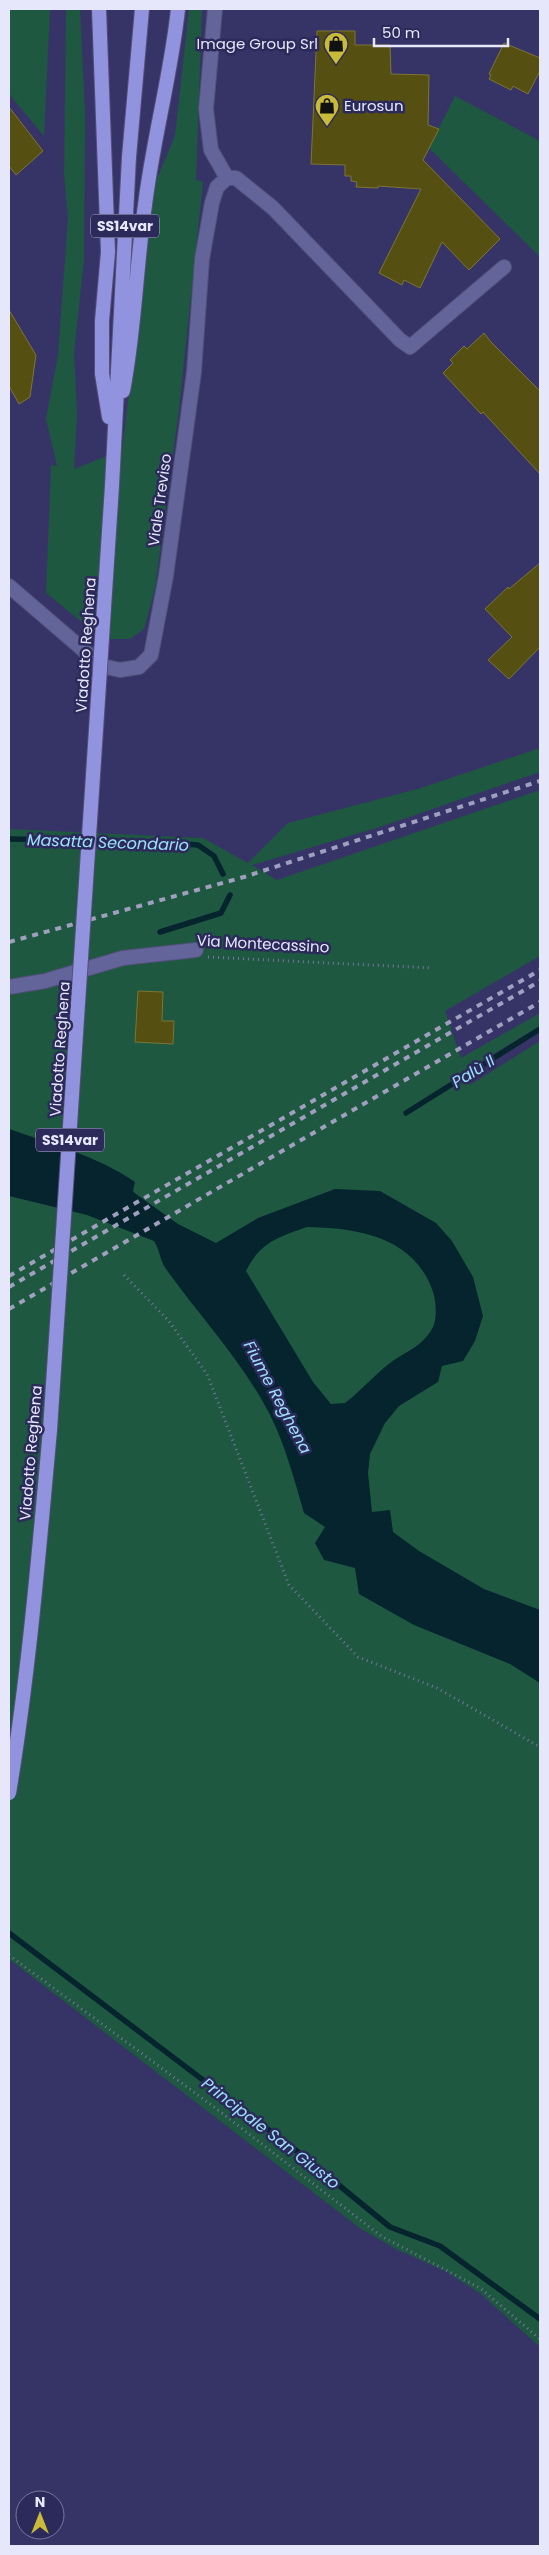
<svg xmlns="http://www.w3.org/2000/svg" width="549" height="2555" font-family="Poppins,sans-serif">
<rect width="100%" height="100%" fill="#363466"/>
<path fill="#1e5840" d="M9 9H50L44 136 9 94Z
M66 9H80L85 112 84 260 74 353 77 414 74 469 122 450 155 183 175 136 189 9H202L196 180 203 182 179 409 155 589 144 629 130 639H103L46 593 51 465 57 466 46 419 58 355 68 217 64 175Z
M455 96 540 141V257L429 148Z
M540 748V772L383 826 252 865 277 880 540 790V956L445 1011 461 1058 540 1013V1026L465 1071 470 1085 540 1041V2347L481 2294 447 2272 396 2249 361 2229 9 1959V829L203 838 248 863 288 823 421 788Z"/>
<path fill="#05242d" fill-rule="evenodd" d="M9 1129C52 1144 97 1156 135 1182L133 1191 136 1194 178 1224 216 1243 258 1218 335 1189 380 1191 436 1223 452 1241 473 1277 483 1316 475 1341 463 1361 442 1366 438 1382 399 1406 385 1423 370 1454 368 1473 372 1512 390 1510 393 1532 419 1551 484 1589 540 1610V1683L510 1664 414 1625 359 1594 355 1568 324 1560 315 1543 325 1527 304 1513C295 1482 286 1448 272 1419 245 1364 201 1318 166 1269 160 1261 160 1250 154 1241L87 1215 9 1196ZM307 1227C357 1228 412 1236 432 1289 436 1299 438 1319 432 1329 423 1345 408 1351 394 1360 377 1372 362 1390 345 1403L331 1404 313 1382 246 1271C260 1242 279 1237 307 1227Z"/>
<g fill="none" stroke-linecap="round" stroke-linejoin="round">
<path stroke="#05242d" stroke-width="5.5" d="M9 839 160 842 198 845 214 856 223 874
M160 932 221 913 230 895
M406 1113 540 1029
M9 1933 302 2155 390 2227 440 2246 540 2319"/>
</g>
<path fill="#564f12" stroke="#7c7535" d="M317 31H355V45H390L391 74 429 75 428 125 439 129 423 160 500 239 469 270 442 242 420 288 404 280 402 285 379 273 421 189 378 186V188L356 187 357 182 351 181V176H345V165L311 164Z
M504 43 540 58V71L528 94 513 86 511 90 489 79 491 75 489 74Z
M9 107 43 151 16 175 9 166Z
M9 310 36 355 30 397 19 404 9 386Z
M484 333 491 342 540 391V474L483 412 481 414 443 373 453 363 450 360 464 346 467 349Z
M540 563V647L509 679 488 660 512 637 485 609 508 587 509 589Z
M138 991 163 992 162 1021H174L173 1044 135 1042Z"/>
<g fill="none" stroke-linecap="round" stroke-linejoin="round">
<defs>
<path id="minor" d="M227 178H236L273 208 400 340 410 347 504 267
M9 586 102 666 120 670 139 667 151 655 166 576 194 372 202 259 212 203 217 187 227 178 211 150 206 109 215 9
M9 987 45 981 123 958 196 950"/>
<path id="trunk" d="M99 9 108 252 102 321V374L109 417
M123 391C135 329 136 267 145 205 153 139 171 75 178 9
M112 486 129 157 142 9"/>
</defs>
<use href="#minor" stroke="#524f78" stroke-width="16"/>
<use href="#trunk" stroke="#524f78" stroke-width="16"/>
<path stroke="#75749b" stroke-width="3" stroke-dasharray="1 4" stroke-linecap="butt" d="M208 957 432 968
M124 1275 168 1320 207 1374 289 1585 358 1657 437 1688 540 1747
M9 1955 214 2107 381 2236 480 2288 540 2339"/>
<use href="#minor" stroke="#63649a" stroke-width="14"/>
<use href="#trunk" stroke="#9293de" stroke-width="14"/>
<path stroke="#a09fbf" stroke-width="4" stroke-dasharray="6 6" stroke-linecap="butt" d="M9 942 244 877 540 781
M9 1276 540 970
M9 1287 540 981
M9 1309 540 1002"/>
<defs>
<path id="trunk-bridge" d="M9 1793C29 1673 39 1551 50 1430L112 486"/>
</defs>
<use href="#trunk-bridge" stroke="#524f78" stroke-width="16" stroke-linecap="butt"/>
<use href="#trunk-bridge" stroke="#9293de" stroke-width="14"/>
</g>
<defs>
<symbol id="shop-pin" viewBox="-11 -11 22 30"><path d="M0 17L-7.5 6A9.5 9.5 0 1 1 7.5 6Z" fill="#c9ba3a" stroke="#2c2a5b"/><path d="M-5-2.5h2.3a2.7 3.5 0 0 1 5.4 0H5L5.5 6h-11ZM-1.5-2.5h3a1.5 2.3 0 0 0-3 0Z" fill="#111"/></symbol>
</defs>
<g fill-rule="evenodd">
<use href="#shop-pin" x="322" y="30" width="28" height="38"/>
<use href="#shop-pin" x="313" y="92" width="28" height="38"/>
</g>
<g text-anchor="middle" stroke-width="5" stroke-linejoin="round" paint-order="stroke">
<g fill="#2c2a5b" stroke="#aeaeca" stroke-width="1">
<rect x="91" y="214.5" width="68" height="23" rx="4"/>
<rect x="36" y="1128.5" width="68" height="23" rx="4"/>
</g>
<g font-size="14" font-weight="bold" fill="#e6e7fa">
<text x="125" y="231">SS14var</text>
<text x="70" y="1145">SS14var</text>
</g>
<g font-size="15" fill="#e6e7fa" stroke="#2c2a5b" text-anchor="end">
<text x="318" y="49">Image Group Srl</text>
<text x="344" y="111" text-anchor="start">Eurosun</text>
</g>
<g font-size="15" fill="#e6e7fa" stroke="#2c2a5b">
<text transform="translate(160 500) rotate(-82)" y="5">Viale Treviso</text>
<text transform="translate(86 645) rotate(-86)" y="5">Viadotto Reghena</text>
<text transform="translate(263 944) rotate(3)" y="5">Via Montecassino</text>
<text transform="translate(60 1049) rotate(-86)" y="5">Viadotto Reghena</text>
<text transform="translate(31 1453) rotate(-85)" y="5">Viadotto Reghena</text>
</g>
<g font-size="16" font-style="italic" fill="#9be0f9" stroke="#2c2a5b">
<text transform="translate(108 842) rotate(2)" y="6">Masatta Secondario</text>
<text transform="translate(473 1071) rotate(-32)" y="6">Palù II</text>
<text transform="translate(278 1397) rotate(62)" y="6">Fiume Reghena</text>
<text transform="translate(271 2133) rotate(38)" y="6">Principale San Giusto</text>
</g>
</g>
<rect width="549" height="2555" fill="none" stroke="#e6e7fa" stroke-width="20"/>
<g transform="translate(40 2515)"><circle r="24" fill="#2c2a5b" stroke="#76769b"/>
<path d="M0-4L9 19L0 12L-9 19Z" fill="#c9ba3a"/>
<text y="-8" font-size="14" font-weight="bold" text-anchor="middle" fill="#e6e7fa">N</text>
</g>
<path d="M374 38v8h134v-8" fill="none" stroke="#e6e7fa" stroke-width="2.5"/>
<text x="382" y="38" font-size="15" fill="#e6e7fa" stroke="#2c2a5b" stroke-width="4" paint-order="stroke">50 m</text>
</svg>
